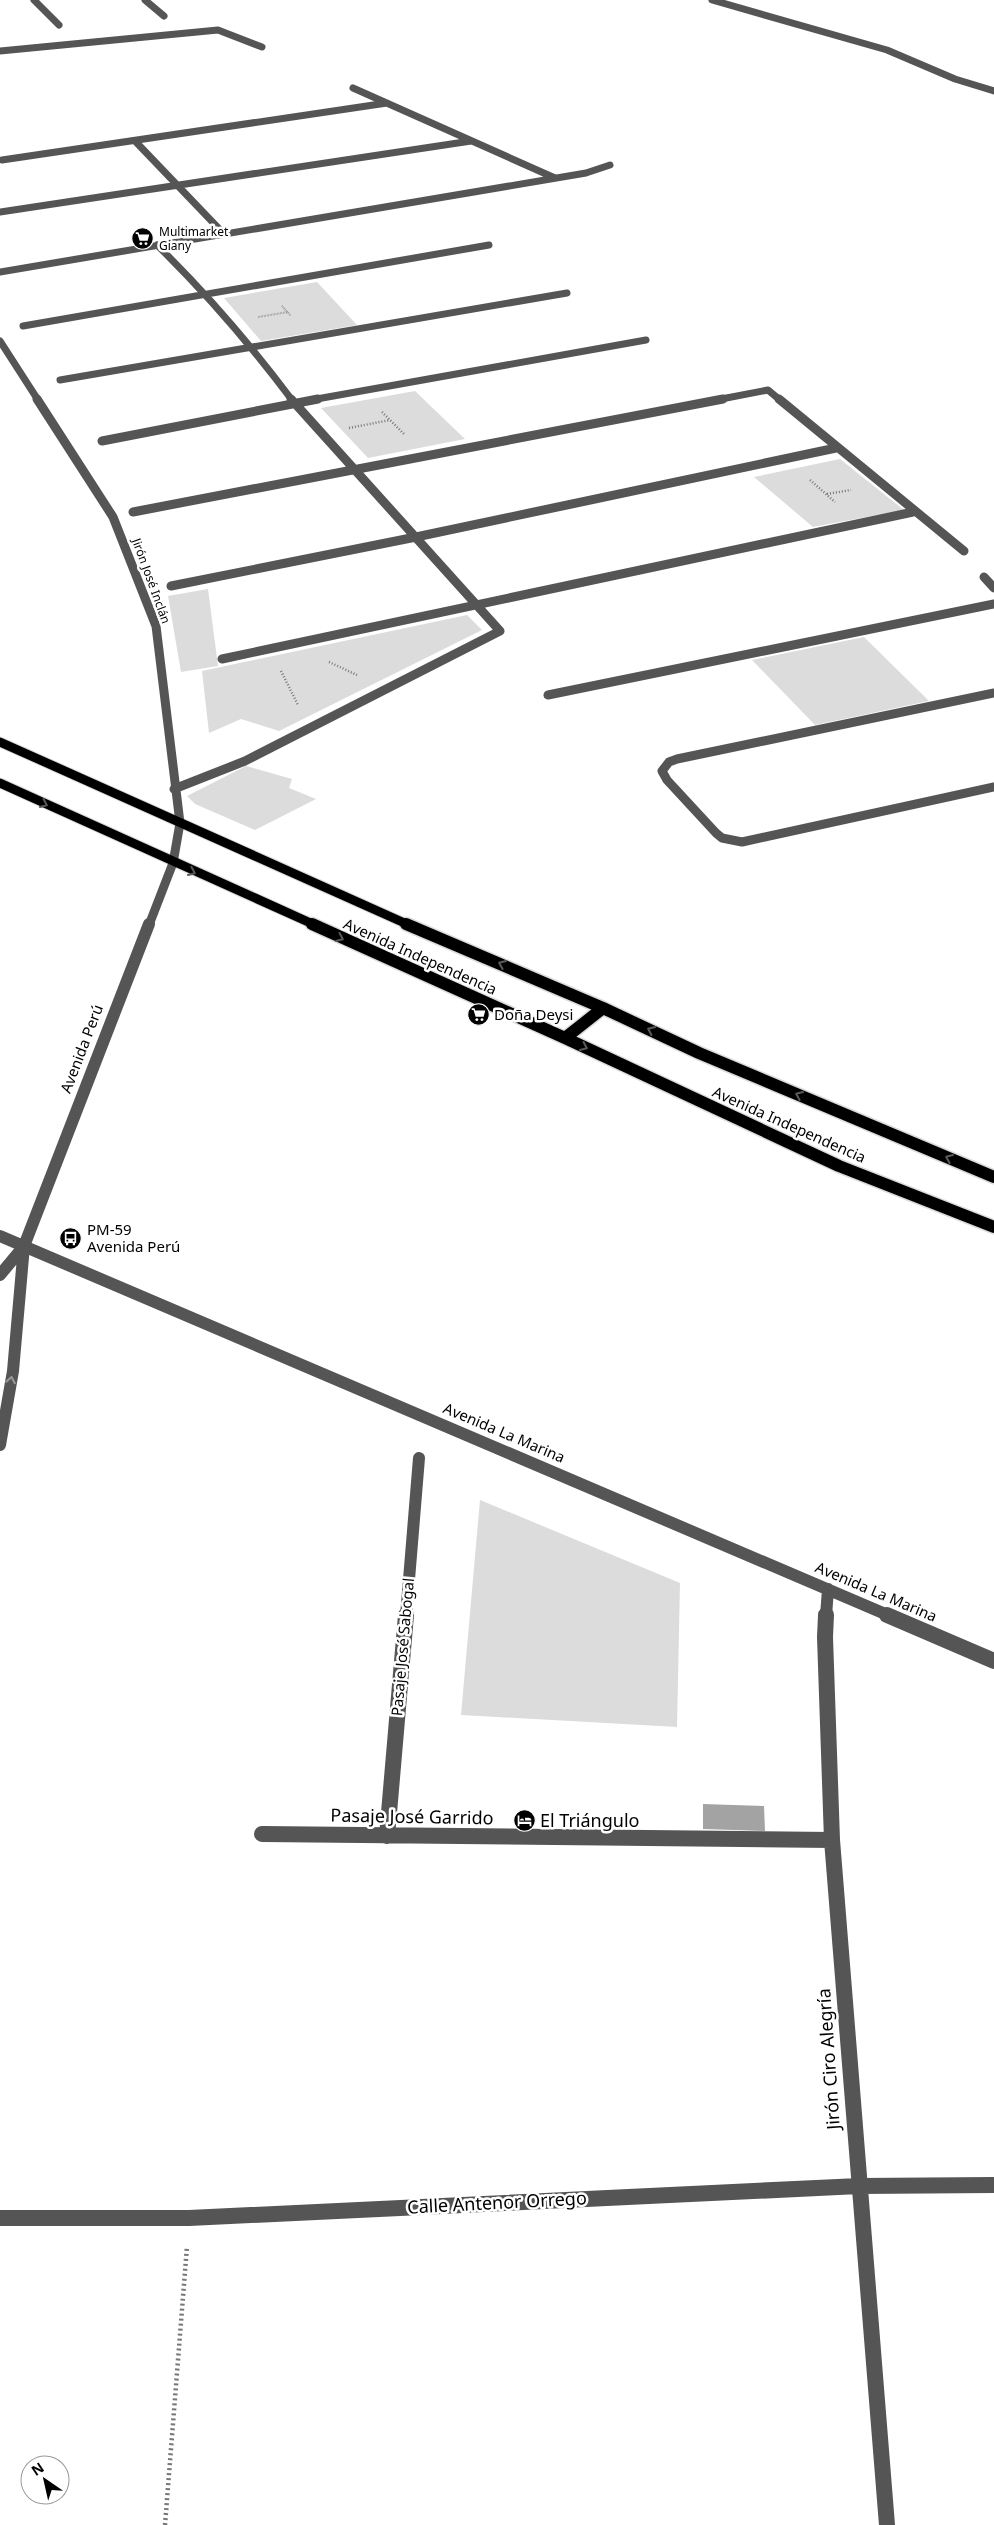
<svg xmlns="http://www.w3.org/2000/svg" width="994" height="2525" font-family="'Noto Sans',sans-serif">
<rect width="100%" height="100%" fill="#fff"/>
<path fill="#dcdcdc" d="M317 282 357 325 261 341 224 298Z
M415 391 465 439 368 458 321 408Z
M840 459 904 510 813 527 754 477Z
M208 589 218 666 181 672 168 596Z
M467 615 482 630 279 731 241 719 209 733 202 671Z
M864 637 929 701 815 725 752 660Z
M246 766 292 779 289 788 316 799 255 830 195 804 187 796Z
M480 1500 680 1583 677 1727 461 1715Z"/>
<path fill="#a3a3a3" d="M703 1804 764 1806 765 1831 703 1829Z"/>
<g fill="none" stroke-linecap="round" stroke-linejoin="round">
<defs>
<path id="major-far1" d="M0 742 409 925
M0 783 315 925"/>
<path id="major" d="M312 924 565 1038 839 1166 994 1227
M406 924 603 1008 699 1053 994 1177
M565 1038 603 1008"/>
</defs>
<use href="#major-far1" stroke="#dbdbdb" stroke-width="11"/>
<use href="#major" stroke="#dbdbdb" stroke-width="15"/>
<path stroke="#777" stroke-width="2" stroke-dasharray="0.5 1" stroke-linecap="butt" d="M282 306 291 316
M258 317 288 312"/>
<path stroke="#777" stroke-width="2.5" stroke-dasharray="1 2" stroke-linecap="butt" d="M382 412 404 434
M349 428 390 420
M810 480 835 502
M827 494 851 490
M329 662 357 675
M281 671 298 705"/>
<path stroke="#777" stroke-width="4.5" stroke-dasharray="2 3" stroke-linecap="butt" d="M165 2525 187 2246"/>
<path stroke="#555" stroke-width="7" d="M34 0 59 25
M145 0 164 16
M712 0 887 50 955 79 994 91
M0 51 218 30 262 47
M353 88 555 178
M135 141 224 234
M2 160 387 103
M0 212 471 141
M157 245C207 294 250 344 292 400
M0 272 586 173 610 165
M23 326 489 245
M0 341 38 400
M60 380 567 293
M311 400 646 340
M716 400 768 390 780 400"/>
<path stroke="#555" stroke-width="9" d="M37 399 113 517 156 626 180 823 173 863 149 925
M779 399 964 551
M102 441 318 399
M133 512 723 399
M984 577 994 588
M171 586 416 537 836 448
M222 659 913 512
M994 693 677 759 669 762 662 771 667 780 716 833 722 838 742 842 994 787
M548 695 994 604
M174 789 245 761 500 631 291 399"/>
<path stroke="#555" stroke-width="12" d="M0 1236 890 1616
M0 1275 24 1246
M0 1445 13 1371 24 1246 149 924
M406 1616 419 1458
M826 1616 828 1589"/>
<path stroke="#555" stroke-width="16" d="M826 1615 825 1637 832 1840 887 2525
M887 1615 994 1661
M262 1834 832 1840
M387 1836 406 1615
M0 2218H189L859 2186 994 2185"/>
<use href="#major-far1" stroke="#000" stroke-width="9"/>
<use href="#major" stroke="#000" stroke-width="12"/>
</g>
<defs><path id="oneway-chevron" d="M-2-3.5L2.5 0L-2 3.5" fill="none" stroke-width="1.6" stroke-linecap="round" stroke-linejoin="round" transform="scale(1.25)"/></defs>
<g stroke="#595959">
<use href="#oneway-chevron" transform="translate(44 804) rotate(25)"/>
<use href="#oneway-chevron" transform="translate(192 872) rotate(24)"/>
<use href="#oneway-chevron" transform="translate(340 938) rotate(24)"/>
<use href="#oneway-chevron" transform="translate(502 964) rotate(-157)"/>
<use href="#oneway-chevron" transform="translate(651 1030) rotate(-155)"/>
<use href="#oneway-chevron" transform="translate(584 1047) rotate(25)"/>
<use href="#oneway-chevron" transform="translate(799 1095) rotate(-157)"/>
<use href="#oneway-chevron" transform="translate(949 1158) rotate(-157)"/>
</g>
<use stroke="#999" href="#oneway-chevron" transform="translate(11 1380) rotate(-80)"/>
<defs>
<symbol id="supermarket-disc" viewBox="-11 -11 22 22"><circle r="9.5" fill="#000" stroke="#fff"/><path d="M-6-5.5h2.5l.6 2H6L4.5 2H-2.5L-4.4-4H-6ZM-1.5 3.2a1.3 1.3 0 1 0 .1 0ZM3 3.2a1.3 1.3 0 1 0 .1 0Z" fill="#fff"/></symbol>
<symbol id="bus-disc" viewBox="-11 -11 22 22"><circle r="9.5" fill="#000" stroke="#fff"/><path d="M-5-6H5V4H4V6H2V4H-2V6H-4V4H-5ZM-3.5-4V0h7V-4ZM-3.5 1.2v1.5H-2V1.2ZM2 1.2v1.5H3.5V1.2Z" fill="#fff"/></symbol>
<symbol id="hotel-disc" viewBox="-11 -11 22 22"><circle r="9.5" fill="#000" stroke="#fff"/><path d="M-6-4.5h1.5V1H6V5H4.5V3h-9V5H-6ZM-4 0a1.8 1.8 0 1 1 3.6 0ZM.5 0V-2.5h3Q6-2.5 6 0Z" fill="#fff"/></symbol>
</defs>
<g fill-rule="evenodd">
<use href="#supermarket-disc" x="130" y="226" width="25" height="25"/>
<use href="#supermarket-disc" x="466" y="1002" width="25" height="25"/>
<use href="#bus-disc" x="58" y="1226" width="25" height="25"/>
<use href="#hotel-disc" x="512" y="1808" width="25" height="25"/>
</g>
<g text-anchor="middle" stroke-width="5" stroke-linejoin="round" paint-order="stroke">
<g font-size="12" fill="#000" stroke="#fff" text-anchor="start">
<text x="159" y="236">Multimarket<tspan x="159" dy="14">Giany</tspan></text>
</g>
<g font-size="12" fill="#000" stroke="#fff">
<text transform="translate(151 581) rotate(70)" y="4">Jirón José Inclán</text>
</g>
<g font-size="15" fill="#000" stroke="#fff">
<text transform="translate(420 957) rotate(24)" y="5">Avenida Independencia</text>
<text transform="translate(82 1049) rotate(-69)" y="5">Avenida Perú</text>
<text transform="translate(789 1125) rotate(24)" y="5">Avenida Independencia</text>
<text transform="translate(504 1433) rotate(23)" y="5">Avenida La Marina</text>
<text transform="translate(876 1592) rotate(23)" y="5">Avenida La Marina</text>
<text transform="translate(403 1647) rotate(-85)" y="5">Pasaje José Sabogal</text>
</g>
<g font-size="15" fill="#000" stroke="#fff" text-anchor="start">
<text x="494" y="1020">Doña Deysi</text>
<text x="87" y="1235">PM-59<tspan x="87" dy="17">Avenida Perú</tspan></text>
</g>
<g font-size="18" fill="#000" stroke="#fff">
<text transform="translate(412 1817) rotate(1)" y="6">Pasaje José Garrido</text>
<text transform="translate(829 2059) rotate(-94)" y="6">Jirón Ciro Alegría</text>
<text transform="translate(497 2203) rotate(-3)" y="6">Calle Antenor Orrego</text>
</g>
<g font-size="18" fill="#000" stroke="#fff" text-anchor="start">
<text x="540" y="1827">El Triángulo</text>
</g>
</g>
<g transform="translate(45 2480) rotate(326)"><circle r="24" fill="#ffffff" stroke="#999999"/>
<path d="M0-4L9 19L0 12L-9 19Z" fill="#000000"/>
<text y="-8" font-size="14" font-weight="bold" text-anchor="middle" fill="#000000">N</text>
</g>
</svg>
